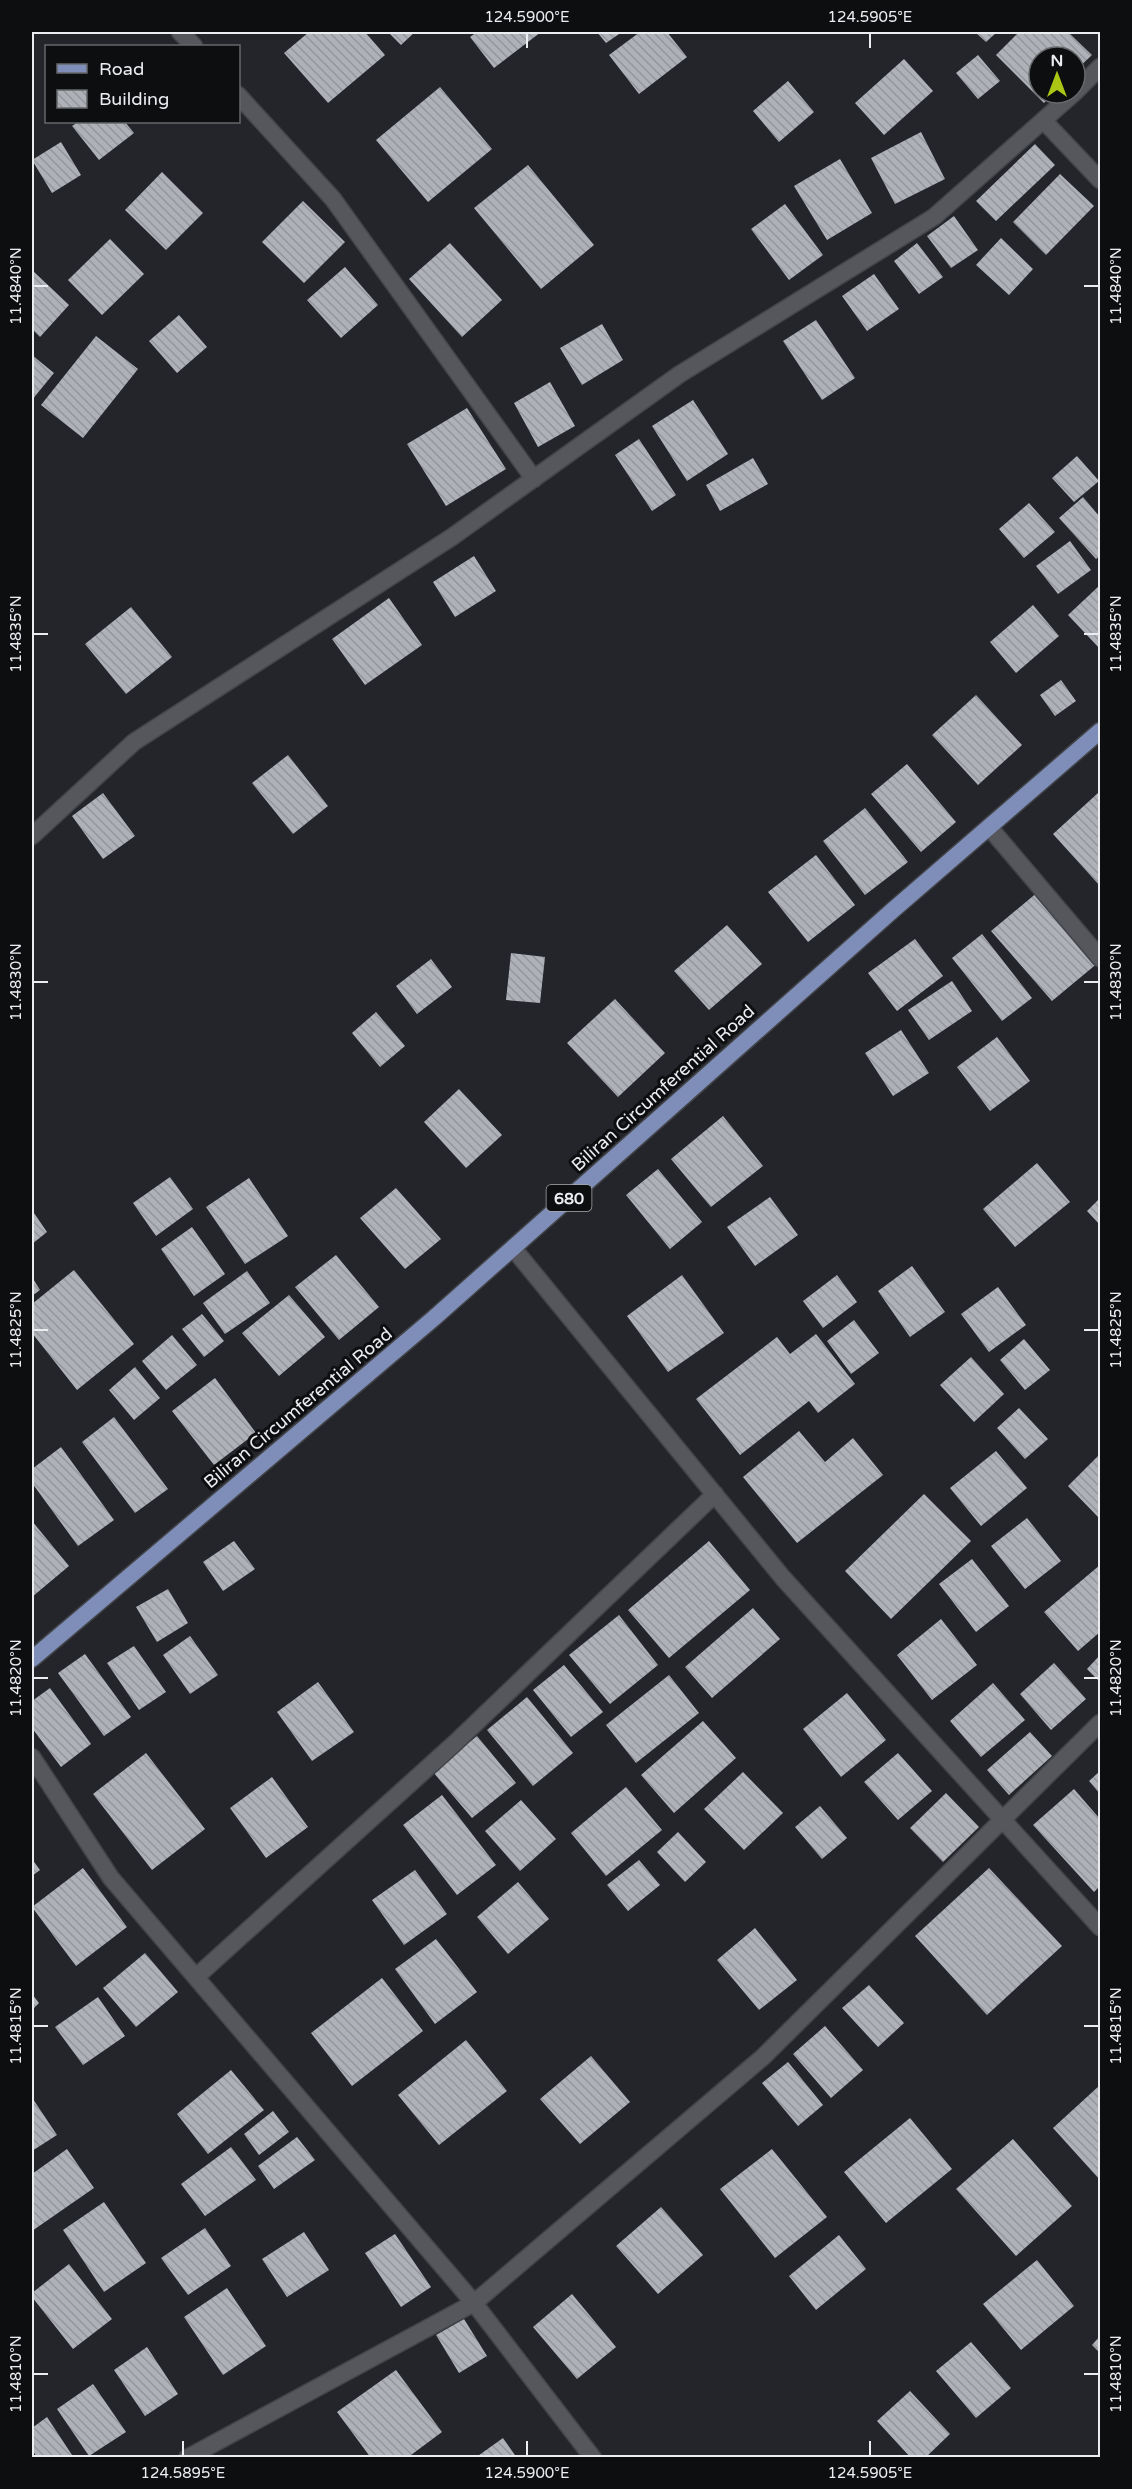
<svg xmlns="http://www.w3.org/2000/svg" width="1132" height="2489" font-family="'Varela Round',sans-serif">
<defs>
<pattern id="building-back-hatch" width="6" height="6" patternUnits="userSpaceOnUse" patternTransform="scale(1.5)"><rect width="6" height="6" fill="#aeb1b7"/><path d="M-1 5l2 2M0 0l6 6M5-1l2 2" fill="none" stroke="#94969b"/></pattern>
</defs>
<rect width="100%" height="100%" fill="#23252a"/>
<path fill="url(#building-back-hatch)" d="M309 32H365L385 55 328 103 284 53Z
M388 32H415L401 45Z
M477 32H541L494 68 470 37Z
M597 32H622L606 43Z
M640 32H667L687 57 639 94 609 55Z
M975 32H997L986 42Z
M1019 32H1068L1092 55 1075 71V57H1039V93H1053L1044 103 996 55Z
M978 55 1000 81 978 99 956 73Z
M904 59 933 91 884 135 855 103Z
M788 81 814 112 779 142 753 111Z
M440 87 492 149 428 202 376 140Z
M78 122H125L134 133 99 160 72 126Z
M921 132 945 179 895 204 871 158Z
M61 142 81 175 52 193 32 160Z
M1035 144 1055 165 996 221 976 201Z
M840 159 872 213 827 240 794 186Z
M528 165 594 245 541 289 474 208Z
M162 172 203 213 166 250 125 210Z
M1060 174 1094 206 1046 255 1013 222Z
M303 201 345 242 304 283 262 242Z
M785 204 823 255 789 280 751 229Z
M954 216 978 250 951 268 927 236Z
M1001 238 1033 269 1009 295 976 265Z
M110 239 144 274 102 315 68 280Z
M450 243 502 300 462 337 409 279Z
M917 243 943 277 919 294 894 261Z
M345 267 378 305 341 338 307 300Z
M32 270 69 305 40 337 32 329Z
M874 274 899 309 867 331 842 296Z
M179 315 207 347 177 373 149 341Z
M816 320 855 378 822 400 783 341Z
M602 324 623 360 582 385 560 348Z
M96 336 138 369 83 438 41 405Z
M32 355 54 373 32 400Z
M550 382 575 426 538 447 514 403Z
M693 400 728 454 687 481 652 426Z
M467 408 506 469 446 506 407 444Z
M639 439 676 495 652 511 615 455Z
M1077 456 1099 481 1074 502 1052 478Z
M753 458 768 484 720 511 706 485Z
M1083 497 1100 517V556L1096 559 1059 518Z
M1029 503 1055 532 1024 558 999 529Z
M1070 541 1091 570 1058 594 1036 566Z
M474 556 496 591 455 617 433 582Z
M1100 585V649L1068 615Z
M389 598 422 645 365 685 332 639Z
M1033 605 1059 636 1016 673 990 642Z
M131 607 172 657 126 694 85 644Z
M1061 680 1076 701 1055 716 1040 695Z
M976 695 1022 745 978 785 932 735Z
M288 755 328 806 293 834 252 783Z
M907 764 956 822 921 852 871 794Z
M103 793 135 836 103 859 72 816Z
M1098 793 1100 796V886L1053 834Z
M865 808 908 862 865 895 823 841Z
M816 855 855 905 808 942 768 892Z
M1039 891 1099 962 1052 1001 991 931Z
M727 925 762 964 709 1010 674 971Z
M982 934 1032 998 1002 1021 952 958Z
M915 939 943 976 897 1011 868 973Z
M511 953 545 957 540 1003 506 1000Z
M431 959 452 987 417 1014 396 986Z
M952 981 972 1011 929 1040 908 1010Z
M615 999 665 1053 618 1097 567 1043Z
M376 1012 405 1046 380 1067 352 1033Z
M901 1030 929 1073 893 1096 865 1053Z
M997 1037 1030 1081 990 1111 957 1067Z
M459 1089 502 1135 466 1168 424 1122Z
M723 1116 763 1166 711 1207 671 1159Z
M1037 1163 1070 1202 1015 1247 983 1209Z
M658 1169 702 1222 670 1249 626 1195Z
M170 1177 193 1209 156 1236 133 1203Z
M249 1178 288 1236 245 1264 206 1207Z
M396 1188 441 1239 405 1269 360 1218Z
M770 1197 798 1235 755 1266 727 1227Z
M1100 1198V1225L1087 1211Z
M32 1210 47 1232 32 1244Z
M192 1227 225 1274 194 1296 161 1249Z
M336 1255 379 1307 339 1340 295 1287Z
M912 1266 945 1312 910 1337 878 1291Z
M74 1270 134 1344 77 1390 32 1333V1304Z
M247 1271 270 1303 225 1334 203 1303Z
M682 1275 724 1333 668 1372 627 1316Z
M837 1275 857 1302 823 1328 803 1301Z
M32 1277 40 1290 32 1296Z
M998 1287 1026 1325 989 1352 961 1314Z
M289 1295 325 1337 279 1376 242 1333Z
M202 1314 224 1341 204 1357 182 1329Z
M854 1320 879 1353 851 1374 827 1341Z
M816 1334 855 1384 818 1413 809 1401 740 1455 696 1399 777 1337 790 1354Z
M172 1335 197 1365 166 1390 142 1361Z
M1024 1339 1050 1370 1025 1390 1000 1360Z
M971 1357 1004 1394 974 1422 940 1385Z
M135 1367 160 1398 134 1420 109 1390Z
M215 1378 256 1433 214 1465 172 1411Z
M1019 1408 1048 1439 1025 1459 997 1428Z
M114 1417 168 1489 135 1513 82 1442Z
M799 1431 825 1462 853 1438 883 1475 797 1543 743 1477Z
M61 1447 114 1520 78 1546 32 1483V1469Z
M996 1451 1027 1488 981 1526 950 1488Z
M1100 1454V1514L1098 1517 1068 1486Z
M924 1494 971 1541 891 1619 845 1571Z
M1027 1518 1061 1561 1025 1589 991 1546Z
M32 1521 69 1566 32 1597Z
M234 1541 255 1569 223 1591 203 1562Z
M709 1541 750 1590 669 1658 628 1610Z
M972 1559 1009 1606 976 1632 939 1584Z
M1100 1565V1632L1078 1651 1044 1612Z
M168 1589 188 1623 157 1642 136 1607Z
M753 1608 780 1639 712 1698 685 1667Z
M619 1615 658 1665 610 1704 569 1655Z
M941 1619 977 1665 932 1700 897 1655Z
M190 1636 218 1675 190 1694 163 1655Z
M134 1646 166 1692 139 1710 107 1663Z
M85 1654 131 1717 104 1736 58 1673Z
M1100 1655V1682L1087 1669Z
M1054 1663 1086 1699 1051 1730 1020 1694Z
M564 1665 603 1712 571 1737 533 1690Z
M669 1675 699 1713 636 1763 606 1725Z
M318 1682 354 1732 312 1761 277 1712Z
M993 1683 1025 1720 981 1757 950 1721Z
M50 1688 91 1744 61 1767 32 1728V1701Z
M847 1693 886 1740 841 1777 803 1729Z
M527 1697 573 1753 533 1786 487 1730Z
M703 1721 736 1758 674 1813 641 1775Z
M1030 1732 1052 1756 1009 1795 987 1770Z
M477 1736 516 1783 472 1818 433 1772Z
M146 1753 205 1829 152 1870 93 1794Z
M898 1753 932 1791 898 1820 864 1782Z
M1100 1771V1794L1089 1781Z
M743 1772 783 1813 744 1850 704 1809Z
M272 1777 308 1827 266 1858 230 1808Z
M626 1787 662 1830 606 1876 571 1833Z
M1074 1789 1100 1819V1886L1094 1892 1033 1825Z
M946 1793 979 1827 943 1862 910 1828Z
M442 1795 496 1865 457 1895 403 1825Z
M521 1800 556 1839 520 1871 485 1831Z
M820 1806 847 1838 822 1859 795 1827Z
M678 1832 706 1862 685 1882 657 1852Z
M32 1859 40 1870 32 1876Z
M639 1860 660 1885 628 1911 607 1885Z
M83 1868 127 1927 76 1966 32 1907Z
M989 1868 1062 1946 987 2015 915 1936Z
M415 1870 447 1914 404 1945 372 1900Z
M518 1882 549 1919 508 1954 477 1917Z
M755 1928 797 1980 759 2010 717 1960Z
M436 1939 477 1992 435 2024 395 1969Z
M145 1953 178 1992 136 2027 103 1988Z
M382 1978 423 2031 352 2086 311 2033Z
M869 1985 904 2023 878 2047 842 2008Z
M32 1994 39 2003 32 2010Z
M98 1997 125 2036 83 2065 55 2027Z
M825 2026 863 2070 831 2098 793 2054Z
M466 2040 507 2091 439 2145 398 2095Z
M591 2056 630 2102 580 2144 540 2099Z
M788 2062 823 2105 798 2126 762 2083Z
M231 2070 264 2110 208 2154 177 2114Z
M1100 2085V2180L1053 2128Z
M33 2099 57 2135 32 2151V2100Z
M273 2111 289 2132 259 2155 244 2134Z
M910 2118 952 2169 886 2223 844 2172Z
M297 2137 315 2160 274 2189 258 2166Z
M1013 2139 1072 2206 1016 2256 956 2189Z
M231 2147 256 2180 205 2216 181 2184Z
M67 2149 94 2188 32 2231V2174Z
M772 2149 827 2217 775 2258 720 2189Z
M104 2202 146 2263 104 2292 63 2230Z
M661 2207 703 2255 658 2294 616 2246Z
M205 2228 231 2266 188 2295 161 2258Z
M304 2232 329 2270 287 2297 262 2259Z
M395 2234 431 2287 401 2307 365 2253Z
M839 2235 866 2269 816 2310 789 2276Z
M1037 2260 1074 2306 1021 2350 983 2304Z
M69 2264 112 2319 73 2349 32 2297V2293Z
M227 2288 266 2346 223 2375 184 2317Z
M572 2294 616 2347 577 2379 533 2327Z
M464 2319 487 2356 459 2373 436 2335Z
M1100 2336V2353L1092 2345Z
M971 2342 1011 2388 976 2418 936 2371Z
M147 2347 178 2394 145 2416 114 2370Z
M396 2370 442 2432 407 2458H371L337 2412Z
M93 2384 126 2432 89 2456 57 2409Z
M910 2391 950 2434 925 2458H911L877 2421Z
M47 2417 74 2458H37L32 2449V2428Z
M503 2438 517 2458H475Z"/>
<g fill="none" stroke-linecap="round" stroke-linejoin="round">
<defs>
<path id="minor" d="M180 32 194 46
M1075 92 1100 67
M238 95 333 199 534 479
M1044 121 1100 180
M989 827 1100 958
M32 836 134 742 452 537 680 374 934 217 1074 93
M513 1248 783 1578 1100 1927
M32 1757 111 1878 474 2303 593 2458
M196 1977 455 1743 715 1494
M187 2458 474 2303 763 2057 1100 1723"/>
<path id="primary" d="M32 1659 434 1318 893 910 1100 731"/>
</defs>
<use href="#minor" stroke="#424448" stroke-width="19"/>
<use href="#primary" stroke="#424448" stroke-width="19"/>
<use href="#minor" stroke="#55575d" stroke-width="16"/>
<use href="#primary" stroke="#7e8eb9" stroke-width="16"/>
</g>
<path fill="none" stroke="#ecedf1" stroke-width="2" d="M527 33V48M870 33V48M33 286H48M1084 286H1099M33 634H48M1084 634H1099M33 982H48M1084 982H1099M33 1330H48M1084 1330H1099M33 1678H48M1084 1678H1099M33 2026H48M1084 2026H1099M33 2374H48M1084 2374H1099M183 2441V2456M527 2441V2456M870 2441V2456"/>
<g text-anchor="middle" stroke-width="6" stroke-linejoin="round" paint-order="stroke">
<rect fill="#0d0e10" stroke="#a9aaae" stroke-width="1.5" x="546.5" y="1185" width="45" height="26" rx="4.5"/>
<g font-size="16" font-weight="bold" fill="#ecedf1">
<text x="569" y="1204">680</text>
</g>
<g font-size="18" fill="#ecedf1" stroke="#0d0e10">
<text transform="translate(663 1088) rotate(-42)" y="6">Biliran Circumferential Road</text>
<text transform="translate(298 1408) rotate(-40)" y="6">Biliran Circumferential Road</text>
</g>
</g>
<rect width="1132" height="2489" fill="none" stroke="#0d0e10" stroke-width="66"/>
<rect x="45" y="45" width="195" height="78" fill="#0d0e10" stroke="#66676a" stroke-width="1.5"/>
<rect x="57" y="64" width="30" height="9" fill="#7e8eb9" stroke="#66676a" stroke-width="1.5"/>
<text x="99" y="75" font-size="18" fill="#ecedf1">Road</text>
<rect x="57" y="90" width="30" height="18" fill="url(#building-back-hatch)" stroke="#66676a" stroke-width="1.5"/>
<text x="99" y="105" font-size="18" fill="#ecedf1">Building</text>
<g transform="translate(1057 75)"><circle r="28" fill="#0d0e10" stroke="#66676a" stroke-width="1.5"/>
<path d="M0-4.5L10 22L0 15L-10 22Z" fill="#abc615"/>
<text y="-9" font-size="16" font-weight="bold" text-anchor="middle" fill="#ecedf1">N</text>
</g>
<rect x="33" y="33" width="1066" height="2423" fill="none" stroke="#ecedf1" stroke-width="2"/>
<g font-size="15" text-anchor="middle" fill="#ecedf1">
<text x="527" y="22">124.5900°E</text>
<text x="870" y="22">124.5905°E</text>
<text transform="translate(16 286) rotate(-90)" y="5">11.4840°N</text>
<text transform="translate(1116 286) rotate(-90)" y="5">11.4840°N</text>
<text transform="translate(16 634) rotate(-90)" y="5">11.4835°N</text>
<text transform="translate(1116 634) rotate(-90)" y="5">11.4835°N</text>
<text transform="translate(16 982) rotate(-90)" y="5">11.4830°N</text>
<text transform="translate(1116 982) rotate(-90)" y="5">11.4830°N</text>
<text transform="translate(16 1330) rotate(-90)" y="5">11.4825°N</text>
<text transform="translate(1116 1330) rotate(-90)" y="5">11.4825°N</text>
<text transform="translate(16 1678) rotate(-90)" y="5">11.4820°N</text>
<text transform="translate(1116 1678) rotate(-90)" y="5">11.4820°N</text>
<text transform="translate(16 2026) rotate(-90)" y="5">11.4815°N</text>
<text transform="translate(1116 2026) rotate(-90)" y="5">11.4815°N</text>
<text transform="translate(16 2374) rotate(-90)" y="5">11.4810°N</text>
<text transform="translate(1116 2374) rotate(-90)" y="5">11.4810°N</text>
<text x="183" y="2478">124.5895°E</text>
<text x="527" y="2478">124.5900°E</text>
<text x="870" y="2478">124.5905°E</text>
</g>
</svg>
